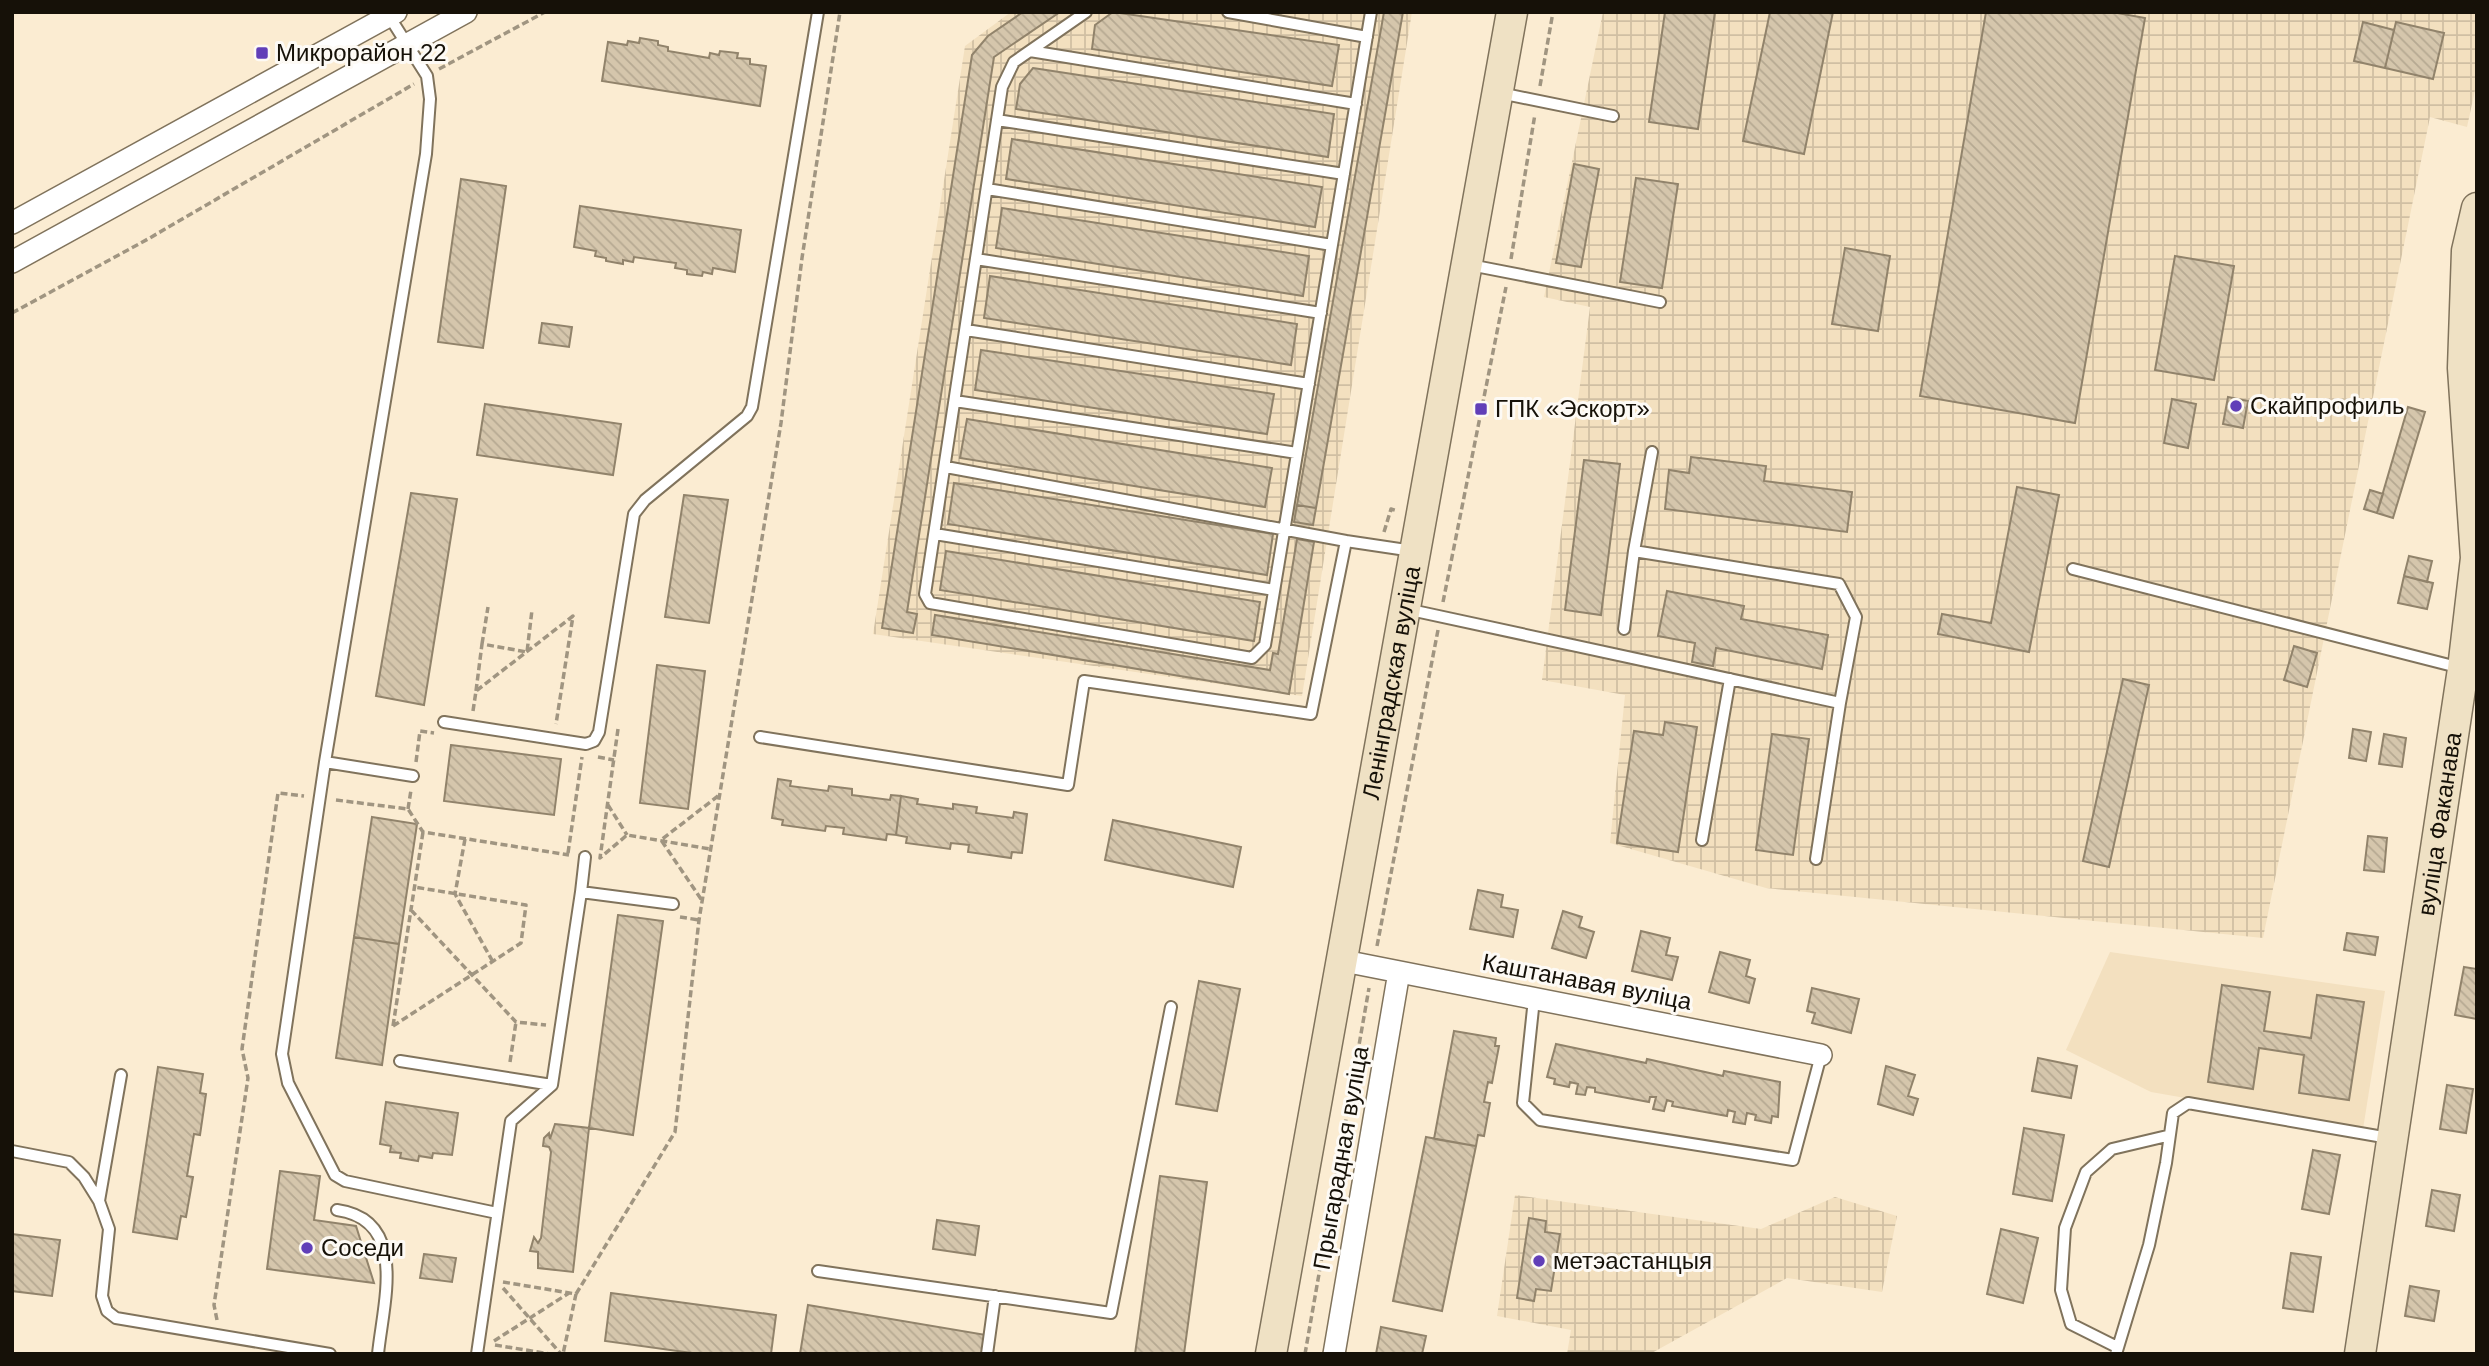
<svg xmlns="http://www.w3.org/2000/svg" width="2489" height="1366" font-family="Helvetica,sans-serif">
<defs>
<pattern id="industrial-grid" width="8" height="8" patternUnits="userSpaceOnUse" patternTransform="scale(1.75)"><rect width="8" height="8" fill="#f3e0bf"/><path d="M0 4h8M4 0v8" fill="none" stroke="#d0bfa3"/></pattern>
<pattern id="building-back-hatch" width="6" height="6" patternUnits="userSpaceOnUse" patternTransform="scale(1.75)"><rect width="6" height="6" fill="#d5c6ac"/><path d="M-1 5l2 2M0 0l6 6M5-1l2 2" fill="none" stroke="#b6a992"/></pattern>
</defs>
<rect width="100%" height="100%" fill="#fbecd2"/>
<path fill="#f3e0bf" d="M2110 952 2385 991 2363 1129 2151 1092 2066 1050Z"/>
<path fill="url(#industrial-grid)" d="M1011 12H1412L1302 696 873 634 965 46Z
M1603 12H2477V81L2467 127 2430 117 2263 938 1766 888 1610 843 1625 695 1542 680 1590 307 1544 297Z
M1515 1195 1761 1229 1835 1197 1897 1216 1882 1292 1787 1278 1650 1354H1567L1571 1330 1497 1316Z"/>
<path fill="url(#building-back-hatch)" stroke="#91836b" stroke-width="2" d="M1023 12H1060L994 57 907 612 917 614 913 633 882 628 972 55 988 36Z
M1113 12 1339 45 1332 86 1092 49 1095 25Z
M1384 12H1403L1316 508 1297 505Z
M1665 12H1715L1698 129 1649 122Z
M1770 12H1833L1804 154 1743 141Z
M1986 12H2112L2145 18 2075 423 1920 396Z
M2363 22 2394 30 2385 68 2354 61Z
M2396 22 2444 33 2433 79 2385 68Z
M640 38 658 41V45L668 47V51L709 58 710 53 719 55 720 51 738 53 737 58 750 59V64L766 66 760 106 602 81 608 42 627 45 628 41 639 43Z
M1033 68 1334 114 1328 157 1016 109 1020 84Z
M1012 139 1322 187 1315 227 1006 179Z
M1574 164 1599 169 1581 267 1556 263Z
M1636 178 1678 184 1662 288 1620 282Z
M461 179 506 186 483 348 438 342Z
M580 206 741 230 735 272 713 268 712 274 703 272 702 276 687 274V270L675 268 676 263 634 257 633 262 623 260V264L606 261V258L595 256 596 251 574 247Z
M1002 208 1309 256 1303 296 996 248Z
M1845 248 1890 256 1878 331 1832 324Z
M2175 256 2234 266 2214 380 2155 370Z
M990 276 1297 324 1291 365 984 318Z
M542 323 572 327 569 347 539 343Z
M981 350 1274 394 1267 434 975 390Z
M2228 397 2248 401 2243 428 2223 424Z
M2172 399 2196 404 2188 448 2164 443Z
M485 404 621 424 613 475 477 455Z
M2408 407 2425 412 2393 518 2377 513Z
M967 419 1272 468 1265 507 960 458Z
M1691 457 1766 466 1764 481 1852 492 1847 532 1665 509 1669 470 1689 473Z
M1584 460 1620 464 1601 615 1565 610Z
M954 483 1273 534 1267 575 948 524Z
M2017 487 2059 495 2029 652 1938 634 1942 614 1991 623Z
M2370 490 2383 494 2377 513 2364 509Z
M411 493 457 499 424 705 376 696Z
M684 495 728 500 709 623 665 617Z
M1297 505 1316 508 1313 525 1294 522Z
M1297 539 1314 542 1289 694 932 635 935 615 1270 670 1273 653 1278 654Z
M946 551 1260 602 1254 641 940 590Z
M2409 556 2432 561 2427 582 2404 576Z
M2404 576 2433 583 2427 609 2398 603Z
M1667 591 1744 606 1741 619 1828 635 1822 669 1716 648 1713 666 1692 662 1695 643 1658 636Z
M2294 646 2317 653 2307 687 2284 680Z
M657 665 705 671 688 809 640 803Z
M2123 679 2149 685 2109 867 2083 861Z
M1665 722 1697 727 1678 852 1617 843 1634 731 1663 735Z
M2353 729 2371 732 2366 761 2349 758Z
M1772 734 1809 739 1793 855 1756 850Z
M2384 734 2406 738 2402 767 2379 764Z
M451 745 561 759 554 815 444 801Z
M778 779 791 781 790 786 828 791 829 786 852 789V795L890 800 891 795 901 796 896 835 887 834 886 840 843 834 844 828 826 826 825 831 782 825 783 820 772 818Z
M901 796 918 799 917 804 953 809V804L977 807 976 813 1013 818 1014 812 1027 814 1022 853 1012 852 1011 858 968 852 969 845 951 843 950 849 906 843 907 837 896 835Z
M372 817 417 824 399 944 354 937Z
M1113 820 1241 847 1233 887 1105 860Z
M2368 836 2387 838 2384 872 2364 870Z
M1478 890 1503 895 1501 907 1518 910 1513 937 1470 929Z
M1563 911 1582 917 1579 927 1594 932 1586 958 1552 948Z
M618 915 663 921 633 1135 589 1128Z
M1641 931 1670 938 1666 955 1678 957 1672 980 1632 971Z
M2347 933 2378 937 2375 955 2344 950Z
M354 937 399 944 382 1065 336 1058Z
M1720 952 1750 960 1746 976 1755 979 1749 1003 1709 992Z
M2464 967 2477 969V1019L2455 1015Z
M1199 981 1240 989 1217 1111 1176 1104Z
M2222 985 2270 992 2264 1031 2311 1038 2317 995 2364 1002 2349 1100 2299 1093 2304 1055 2259 1048 2253 1089 2208 1082Z
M1812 988 1859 999 1851 1033 1812 1023 1815 1013 1807 1011Z
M1454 1031 1496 1038 1495 1046H1499L1492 1083 1488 1082 1484 1102 1490 1103 1484 1136 1478 1135 1476 1146 1434 1139Z
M1556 1044 1646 1063 1647 1059 1723 1076 1724 1071 1780 1082 1778 1117 1772 1116 1771 1123 1755 1120 1756 1115 1747 1113 1745 1124 1733 1122 1735 1112 1728 1110 1727 1116 1672 1106 1673 1102 1667 1100 1664 1111 1653 1109 1656 1097H1650L1649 1102 1595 1092V1088L1587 1087 1585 1095 1576 1094 1578 1084 1570 1082 1569 1087 1554 1084 1555 1079 1547 1077Z
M2038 1058 2077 1066 2071 1098 2032 1091Z
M1886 1066 1915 1075 1908 1096 1918 1099 1913 1115 1878 1104Z
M158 1067 203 1074 200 1093 206 1094 200 1135 194 1134 187 1176 193 1177 186 1217 181 1216 177 1239 133 1232Z
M2447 1085 2473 1089 2466 1133 2440 1129Z
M386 1102 458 1113 452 1155 433 1153 432 1158 419 1156 418 1161 400 1158 401 1153 390 1152 391 1146 380 1144Z
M555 1124 589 1128 573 1272 538 1268V1252L530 1251 534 1237 538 1243 541 1238 551 1152 549 1147 543 1146 544 1138 549 1133 550 1139Z
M2024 1128 2064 1135 2052 1201 2013 1194Z
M1426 1137 1476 1146 1442 1311 1393 1301Z
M2313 1150 2340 1155 2329 1214 2302 1209Z
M280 1171 320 1176 314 1220 356 1226 374 1283 267 1269Z
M1160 1176 1207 1182 1184 1354H1135Z
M2432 1190 2460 1195 2454 1231 2426 1226Z
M1529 1218 1546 1221 1545 1232 1560 1234 1551 1291 1536 1289 1534 1301 1517 1298Z
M937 1220 979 1226 975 1255 933 1249Z
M2001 1229 2038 1238 2023 1303 1987 1294Z
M12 1234 60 1240 52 1296 12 1291Z
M2291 1253 2321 1257 2313 1312 2283 1308Z
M424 1254 456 1258 452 1282 420 1278Z
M2410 1286 2439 1291 2434 1321 2405 1316Z
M611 1293 776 1315 771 1354H699L605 1341Z
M808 1305 986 1335 983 1354H800Z
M1381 1327 1426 1336 1422 1354H1376Z"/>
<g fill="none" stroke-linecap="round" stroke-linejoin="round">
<defs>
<path id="service" d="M1086 12 1014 62 1002 87 925 594 930 603 1252 658 1265 645 1371 12
M1228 12 1367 37
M1030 51 1356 104
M1500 93 1613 116
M997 120 1344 174
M987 189 1332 245
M976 259 1321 313
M1470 265 1660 302
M966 330 1309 384
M955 401 1297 453
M946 467 1346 541
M935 534 1274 590
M1634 551 1652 452
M2073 569 2461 668
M1406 609 1840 703 1816 859
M1624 629 1634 551 1839 584 1856 617 1840 703
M444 722 586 744 594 741 599 732 634 514 645 500 747 416 752 407 818 12
M760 737 1068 785 1084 681 1311 714 1346 541 1413 551
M325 762 426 154 430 99 427 76 389 16
M413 776 325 762 282 1054 288 1083 335 1175 345 1181 497 1213
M1702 840 1730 679
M581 892 585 857
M1534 999 1523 1103 1540 1120 1793 1160 1821 1055
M400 1061 552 1085
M12 1151 69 1162 84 1177 99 1201 109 1229 102 1296 107 1311 116 1318 330 1354
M99 1201 121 1075
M337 1210C409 1220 383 1303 378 1354
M818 1271 1111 1313 1171 1007
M2117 1347 2071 1324 2061 1290 2065 1228 2086 1172 2112 1149 2167 1136
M477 1354 511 1121 552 1085 581 892 673 904
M987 1354 995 1296
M2116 1354 2149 1245 2166 1163 2173 1113 2188 1103 2389 1138"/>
<path id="minor" d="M12 223 396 12
M12 262 466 12
M1344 961 1821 1055
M1334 1354 1399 972"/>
<g id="secondary">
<path id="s1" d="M1271 1354 1512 12"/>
<path id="s2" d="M2360 1354 2463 669 2476 558 2463 368 2467 251 2477 208"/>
</g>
</defs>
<use href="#service" stroke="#80735c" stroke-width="14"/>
<use href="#minor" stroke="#80735c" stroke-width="24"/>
<use href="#secondary" stroke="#80735c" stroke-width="33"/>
<path stroke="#a09581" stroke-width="3.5" stroke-dasharray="7 3.5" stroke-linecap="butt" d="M439 69 545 12
M1540 86 1553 12
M1511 259 1535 114
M12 313 148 239 414 84
M1384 532 1391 509 1398 511
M1443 602 1506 287
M482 644 488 607
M476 691 482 644 527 652 532 610
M473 711 476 691 573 616 556 724
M618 729 600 858 627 835 710 849
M598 757 614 760
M416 762 420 731 434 733
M336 800 408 809 423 832 569 855
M608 805 627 835
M408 809 411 790
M465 839 455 894 493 962
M568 853 582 757
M701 899 661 840 718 796
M411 910 516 1022 546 1025
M680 917 699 920
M1377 946 1438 630
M393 1026 521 943 526 905 414 887
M393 1026 423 832
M510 1062 516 1022
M503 1282 576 1294 563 1354
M503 1288 561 1354
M576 1294 675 1132 699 920 781 423 802 258 840 12
M217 1320 214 1305 248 1078 242 1049 278 793 304 796
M494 1341 569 1293
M495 1345 550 1354
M1305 1354 1369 988"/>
<use href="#service" stroke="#fff" stroke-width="10"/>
<use href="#minor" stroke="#fff" stroke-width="21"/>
<use href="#secondary" stroke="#efe1c4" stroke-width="30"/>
</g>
<g fill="#613fb8" stroke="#fdfaf5" stroke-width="2.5">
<rect x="255" y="46" width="14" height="14" rx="3.5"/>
<circle cx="2236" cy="406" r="7"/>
<rect x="1474" y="402" width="14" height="14" rx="3.5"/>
<circle cx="307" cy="1248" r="7"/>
<circle cx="1539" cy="1261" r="7"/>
</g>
<g text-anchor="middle" stroke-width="6" stroke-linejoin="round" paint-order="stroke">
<g font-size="24" fill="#161108" stroke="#fdfaf5" text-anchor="start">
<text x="276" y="61">Микрорайон 22</text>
<text x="2250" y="414">Скайпрофиль</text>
<text x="1495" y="417">ГПК «Эскорт»</text>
<text x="321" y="1256">Соседи</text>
<text x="1553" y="1269">метэастанцыя</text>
</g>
<g font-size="24" fill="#161108" stroke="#fdfaf5">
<text dy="8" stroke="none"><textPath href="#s1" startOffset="682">Ленінградская вуліца</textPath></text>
<text dy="8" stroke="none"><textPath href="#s2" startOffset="536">вуліца Факанава</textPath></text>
<text transform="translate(1587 982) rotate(11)" y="8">Каштанавая вуліца</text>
<text transform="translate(1341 1158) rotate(-80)" y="8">Прыгарадная вуліца</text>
</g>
</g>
<rect width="2489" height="1366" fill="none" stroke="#161108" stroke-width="28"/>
</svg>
